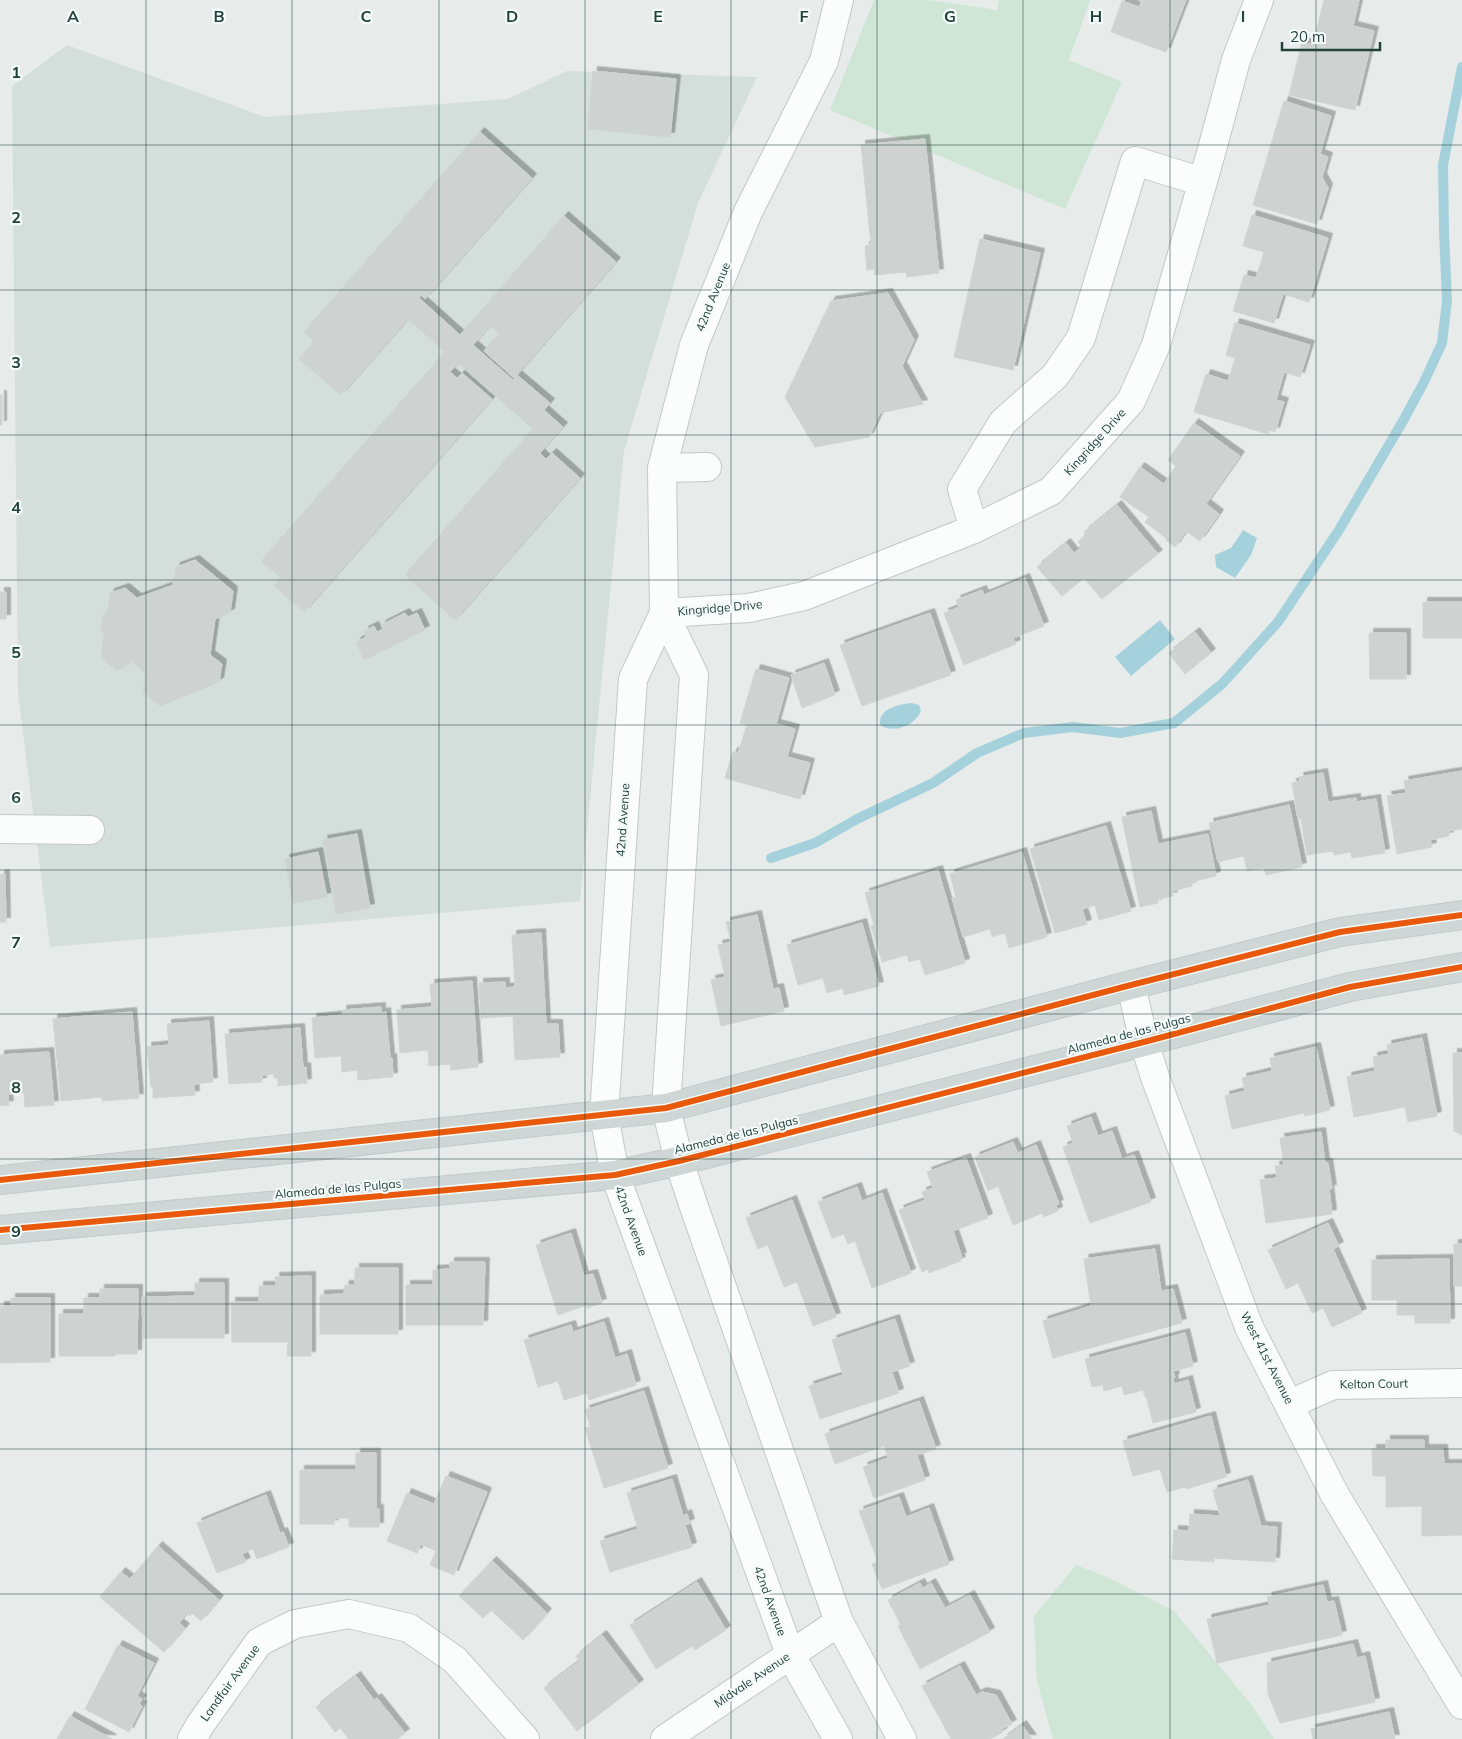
<svg xmlns="http://www.w3.org/2000/svg" width="1462" height="1739" font-family="Mulish,sans-serif">
<defs>
<filter id="shadow"><feDropShadow dx="4.5" dy="-4.5" stdDeviation="0" flood-color="#0004"/></filter>
</defs>
<rect width="100%" height="100%" fill="#e7ecea"/>
<path fill="#d4deda" d="M67 45 265 117 508 99 567 71 757 77 698 203 624 451 580 901 50 947 18 693 12 86Z"/>
<path fill="#cfe6d7" d="M874 0H929L997 10 999 0H1090L1069 60 1122 82 1065 209 830 110Z
M1076 1565 1105 1576 1174 1611 1254 1708 1274 1739H1053L1037 1681 1034 1616Z"/>
<path fill="#a5d1dd" d="M1243 530 1257 538 1251 555 1235 578 1216 567 1215 555 1231 548Z
M1160 620 1175 639 1131 676 1115 657Z
M911 703 919 705 921 711C915 726 893 734 880 725 878 709 897 705 911 703Z"/>
<g fill="none" stroke-linecap="round" stroke-linejoin="round">
<path stroke="#a5d1dd" stroke-width="10" d="M771 858 815 843 857 819 933 783 977 753 1024 733 1073 727 1120 733 1174 723 1222 684 1278 622 1339 530 1403 421 1424 382 1442 343 1447 301 1444 232 1443 165 1462 67"/>
</g>
<path fill="#ced3d1" stroke="#cfd5d3" filter="url(#shadow)" d="M1142 0H1186L1166 52 1111 32 1122 1 1139 7Z
M1324 0H1359L1353 26 1374 31 1355 110 1289 95 1302 42 1313 45Z
M593 71 676 79 670 137 588 129Z
M1284 101 1331 116 1320 154 1328 157 1322 177 1328 188 1317 224 1253 205Z
M480 132 532 178 425 299 421 295 419 298 460 335 564 216 616 262 514 378 484 351 499 334 490 326 473 345 513 380 517 375 550 403 544 410 563 427 540 453 546 459 552 453 580 478 455 620 405 575 533 429 458 363 450 372 457 378 462 373 492 399 304 612 274 586 281 578 261 561 445 352 408 319 341 395 299 359 314 341 304 332Z
M925 139 939 273 907 277 906 272 875 275 874 269 867 270 865 246 871 245 861 145Z
M1252 215 1328 238 1309 302 1283 294 1274 323 1233 311 1244 275 1256 278 1264 252 1243 246Z
M980 239 1040 253 1013 370 954 357Z
M888 293 914 340 902 366 923 404 880 413 869 437 815 447 785 397 831 301Z
M1235 323 1310 345 1300 377 1284 372 1276 400 1284 402 1275 432 1269 430 1268 434 1194 412 1206 374 1228 381 1235 358 1226 355Z
M0 395H2V425H0Z
M1194 423 1240 456 1206 504 1219 514 1200 541 1186 531 1175 547 1166 540 1167 539 1145 522 1149 517 1120 497 1140 467 1164 484 1176 466 1168 460Z
M1117 505 1158 554 1102 599 1084 578 1062 596 1037 567 1066 543 1074 553 1082 547 1078 542 1086 535 1084 532Z
M195 560 233 591 230 613 215 619 210 655 222 664 219 682 160 706 143 692 146 674 132 662 117 671 101 657 104 633 100 632 104 613 108 614 110 593 125 588 137 598 173 585 176 567Z
M1025 578 1044 626 1013 638 1016 644 964 665 944 613 959 607 956 600 982 590 984 595Z
M0 592H6V619H0Z
M1423 602H1462V638H1423Z
M405 613 408 617 417 613 425 630 364 660 356 642 366 637 364 631 374 626 377 632 383 629 381 625Z
M930 613 951 675 862 706 840 645Z
M1195 632 1211 653 1185 674 1169 653Z
M1369 633H1406V679H1370Z
M824 663 835 695 802 708 791 675Z
M756 669 789 678 776 724 795 729 787 757 810 763 800 799 725 778 733 752 738 753 747 725 740 723Z
M1462 771V829L1448 831 1449 836 1430 840 1432 847 1397 854 1387 796 1406 793 1404 781Z
M1323 773 1328 802 1356 798V802L1376 799 1385 853 1352 858 1351 852 1334 855 1333 851 1307 855 1301 819H1298L1292 783 1300 781 1299 777Z
M1289 805 1302 867 1266 875 1264 868 1247 871 1244 856 1218 862 1209 823Z
M1151 811 1158 844 1208 834 1216 876 1191 882 1192 886 1173 891V896L1158 899V903L1140 907 1122 817Z
M1106 826 1131 911 1099 920 1095 905 1082 909 1087 924 1055 933 1030 849Z
M357 834 370 908 336 914 323 840Z
M318 852 327 897 293 903 285 859Z
M1022 852 1047 937 1009 948 1005 933 992 937 990 929 963 937 952 898 956 897 950 874Z
M938 870 965 963 925 975 920 959 909 962 907 955 882 962 871 926 874 925 865 893Z
M5 874 6 922H0V875Z
M757 915 773 989 779 988 784 1011 721 1026 711 980 725 977 718 945 731 942 726 922Z
M862 923 879 986 844 995 843 988 827 993 823 978 798 985 787 945Z
M541 933 546 1024H558L560 1057 515 1060 513 1016 481 1018 479 983 505 982V988L515 987 512 935Z
M472 981 478 1067 451 1070 450 1064 429 1066 428 1050 400 1053 397 1010 432 1007 430 984Z
M381 1007V1013L386 1012 390 1058H392L393 1077 358 1080 357 1070 342 1072 341 1056 315 1058 312 1018 343 1015 342 1010Z
M132 1012 139 1098 102 1101V1097L61 1101 53 1019Z
M209 1021 213 1082 194 1084 195 1095 153 1098V1086L151 1087 147 1047 169 1045 167 1024Z
M300 1028 303 1068 306 1067 307 1083 278 1086V1078H274V1074L262 1075V1082L229 1084 225 1034Z
M1422 1038 1437 1116 1408 1122 1405 1107 1354 1117 1347 1077 1375 1071 1373 1057 1389 1054 1387 1045Z
M1316 1047 1330 1110 1305 1116 1304 1113 1232 1129 1225 1096 1245 1091 1242 1078 1272 1071 1270 1058Z
M49 1052 54 1105 25 1107 24 1093 8 1094 9 1105 0 1106V1055Z
M1453 1053H1462V1135L1454 1131Z
M1091 1117 1098 1136 1112 1131 1122 1159 1134 1155 1151 1202 1090 1223 1063 1147 1073 1143 1067 1126Z
M1321 1132 1325 1163H1328L1332 1189H1329L1332 1214 1266 1223 1260 1180 1277 1178 1275 1166 1284 1165 1280 1138Z
M1013 1142 1018 1153 1036 1145 1059 1204 1056 1205 1058 1211 1044 1217 1043 1213 1013 1225 998 1186 988 1191 975 1157Z
M966 1158 988 1218 953 1231 962 1257H959L961 1261 929 1273 928 1269 922 1272 899 1210 925 1200 922 1192 933 1188 927 1172Z
M857 1187 862 1201 882 1193 911 1273 872 1288 855 1241 848 1244 844 1234 832 1238 818 1202Z
M792 1200 836 1317 813 1326 797 1282 784 1287 768 1245 758 1249 746 1218Z
M1328 1223 1339 1246 1333 1249 1362 1313 1332 1327 1323 1308 1312 1313 1298 1283 1286 1289 1268 1250Z
M571 1233 584 1276 593 1274 602 1303 587 1308V1305L558 1315 536 1245Z
M1454 1244H1462V1286H1454Z
M1155 1249 1161 1291 1173 1289 1182 1323 1053 1358 1043 1321 1091 1306 1084 1259Z
M1449 1259 1450 1323H1415V1315H1397V1300H1372V1260Z
M450 1262H485L483 1325H406V1285H433V1270L450 1269Z
M355 1268H398V1334H320V1295L344 1294 345 1285H355Z
M311 1276V1356H287L288 1342H232L231 1302H259V1286H276L275 1277Z
M195 1283H224V1338H143L142 1297 195 1296Z
M100 1289H138L137 1354H115V1356H59V1314H84V1298H100Z
M11 1298H50V1362L0 1363V1306H11Z
M895 1319 910 1366 892 1372 899 1393 820 1419 809 1386 843 1375 832 1340Z
M604 1322 615 1358 627 1354 636 1385 589 1400 587 1393 564 1400 558 1381 538 1387 524 1340 571 1325 573 1332Z
M1185 1333 1193 1366 1173 1371 1175 1378H1173L1174 1384 1188 1380 1196 1412 1153 1423 1146 1396 1145 1397 1143 1390 1124 1395 1122 1386 1104 1391 1103 1385 1092 1387 1085 1359Z
M644 1391 668 1468 604 1488 585 1428 591 1427 585 1410Z
M919 1401 936 1449 917 1455 925 1480 874 1498 863 1467 888 1458 884 1446 835 1464 825 1434Z
M1211 1416 1226 1477 1186 1489 1185 1487 1167 1492 1160 1469 1133 1476 1123 1441Z
M1386 1440H1424V1449H1443L1444 1464H1462V1535L1422 1536V1506L1386 1507V1476H1373L1372 1449H1386Z
M356 1453H376V1509H379V1527H349V1518H334V1524H300V1470H356Z
M446 1476 487 1492 454 1575 430 1565 436 1551 421 1544 417 1553 387 1541 407 1493 434 1504Z
M672 1479 683 1516 687 1514 690 1523 685 1525 692 1547 610 1572 600 1541 638 1529 627 1493Z
M1248 1480 1261 1526 1277 1527 1275 1562 1214 1558V1562L1172 1559 1174 1530 1189 1531 1190 1514 1220 1516 1213 1490Z
M266 1495 280 1533 283 1532 289 1547 257 1559 253 1549 242 1554 246 1562 217 1573 197 1523Z
M899 1497 906 1517 929 1508 949 1564 882 1589 872 1564 878 1562 859 1511Z
M158 1546 219 1600 201 1621 192 1613 190 1616 187 1613 179 1623 185 1628 164 1652 100 1597 121 1572 130 1579Z
M492 1561 547 1613 523 1640 491 1610 483 1618 459 1596Z
M697 1582 726 1630 695 1650 692 1646 656 1669 630 1625Z
M920 1583 923 1588 931 1583 945 1608 970 1595 990 1632 920 1669 898 1626 901 1625 888 1600Z
M1323 1585 1327 1602 1334 1601 1342 1635 1217 1663 1207 1619 1270 1605 1267 1597Z
M602 1635 639 1684 577 1731 544 1688 579 1661 576 1656Z
M1353 1644 1357 1658 1365 1656 1375 1702 1280 1723 1268 1694 1267 1663Z
M118 1645 154 1663 137 1696 142 1699 139 1704 142 1706 129 1732 85 1709Z
M960 1666 976 1695 982 1692 996 1695 1012 1724 1001 1729 1003 1732 990 1739H951L922 1686Z
M356 1676 374 1700 377 1698 405 1733 397 1739H349L340 1728 335 1732 316 1707Z
M1389 1712 1395 1739H1313L1311 1729Z
M70 1716 112 1739H57Z
M1022 1725 1032 1739H1003Z"/>
<g fill="none" stroke-linecap="round" stroke-linejoin="round">
<defs>
<path id="minor" d="M839 0 824 61 748 212 694 345 662 468 664 613 694 675 666 1108 679 1161 692 1201 839 1622 902 1739
M662 468 707 467
M974 529 962 489 1003 422 1055 376 1081 338 1135 161 1203 182
M664 613 633 679 604 1115 615 1175 790 1654 838 1739
M664 613 749 608 804 596 974 529 1051 491 1131 401 1156 345 1211 153 1236 60 1259 0
M0 829 90 830
M1131 985 1144 1042 1155 1077 1249 1327 1335 1495 1462 1705
M1290 1404 1333 1385 1462 1383
M192 1739 200 1725 259 1642 295 1624 349 1614 409 1628 455 1660 525 1739
M665 1739 839 1622"/>
<path id="major" d="M0 1180 666 1108 1131 985 1340 932 1462 915
M0 1230 615 1175 679 1161 1144 1042 1350 987 1462 967"/>
</defs>
<use href="#minor" stroke="#c4c9c7" stroke-width="30"/>
<use href="#major" stroke="#c2cbc9" stroke-width="30"/>
<use href="#minor" stroke="#fbfcfc" stroke-width="28"/>
<use href="#major" stroke="#ced7d5" stroke-width="28"/>
<defs>
<path id="cycleway" d="M0 1180 666 1108 1131 985 1340 932 1462 915
M0 1230 615 1175 679 1161 1144 1042 1350 987 1462 967"/>
</defs>
<use href="#cycleway" stroke="#f5fbf8" stroke-width="9"/>
<use href="#cycleway" stroke="#e8590c" stroke-width="6"/>
</g>
<path fill="none" stroke="#22423c" stroke-width="1" stroke-opacity="0.55" d="M146 0V1739M292 0V1739M439 0V1739M585 0V1739M731 0V1739M877 0V1739M1023 0V1739M1170 0V1739M1316 0V1739M0 145H1462M0 290H1462M0 435H1462M0 580H1462M0 725H1462M0 870H1462M0 1014H1462M0 1159H1462M0 1304H1462M0 1449H1462M0 1594H1462"/>
<g text-anchor="middle" stroke-width="4.5" stroke-linejoin="round" paint-order="stroke">
<g font-size="12" fill="#22423c" stroke="#f5fbf8">
<text transform="translate(713 297) rotate(-68)" y="4">42nd Avenue</text>
<text transform="translate(1095 442) rotate(-48)" y="4">Kingridge Drive</text>
<text transform="translate(720 608) rotate(-5)" y="4">Kingridge Drive</text>
<text transform="translate(623 820) rotate(-86)" y="4">42nd Avenue</text>
<text transform="translate(1129 1034) rotate(-15)" y="4">Alameda de las Pulgas</text>
<text transform="translate(736 1135) rotate(-14)" y="4">Alameda de las Pulgas</text>
<text transform="translate(338 1189) rotate(-5)" y="4">Alameda de las Pulgas</text>
<text transform="translate(631 1221) rotate(70)" y="4">42nd Avenue</text>
<text transform="translate(1267 1358) rotate(63)" y="4">West 41st Avenue</text>
<text transform="translate(1374 1384) rotate(-1)" y="4">Kelton Court</text>
<text transform="translate(770 1601) rotate(70)" y="4">42nd Avenue</text>
<text transform="translate(752 1680) rotate(-34)" y="4">Midvale Avenue</text>
<text transform="translate(230 1683) rotate(-54)" y="4">Landfair Avenue</text>
</g>
</g>
<g font-size="16" text-anchor="middle" font-weight="bold" fill="#22423c" stroke="#f5fbf8" stroke-width="4.5" stroke-linejoin="round" paint-order="stroke">
<text x="73" y="22">A</text>
<text x="219" y="22">B</text>
<text x="366" y="22">C</text>
<text x="512" y="22">D</text>
<text x="658" y="22">E</text>
<text x="804" y="22">F</text>
<text x="950" y="22">G</text>
<text x="1096" y="22">H</text>
<text x="1243" y="22">I</text>
<text x="16" y="78">1</text>
<text x="16" y="223">2</text>
<text x="16" y="368">3</text>
<text x="16" y="513">4</text>
<text x="16" y="658">5</text>
<text x="16" y="803">6</text>
<text x="16" y="948">7</text>
<text x="16" y="1093">8</text>
<text x="16" y="1237">9</text>
</g>
<path d="M1282 42v8h98v-8" fill="none" stroke="#22423c" stroke-width="2.5"/>
<text x="1290" y="42" font-size="15" fill="#22423c" stroke="#f5fbf8" stroke-width="4" paint-order="stroke">20 m</text>
</svg>
